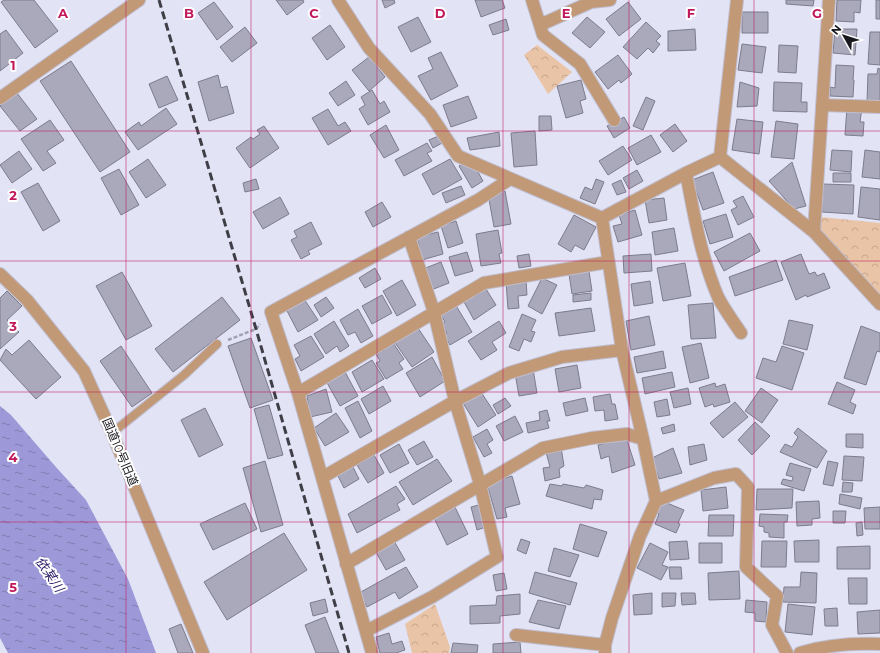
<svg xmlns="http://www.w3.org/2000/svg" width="880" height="653" font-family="Montserrat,'Noto Sans JP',sans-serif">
<defs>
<pattern id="park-crowns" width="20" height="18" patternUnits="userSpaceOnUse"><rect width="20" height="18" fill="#e9c4a6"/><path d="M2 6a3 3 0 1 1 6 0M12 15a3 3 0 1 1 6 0" fill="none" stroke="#c7a88e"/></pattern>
<pattern id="water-ripples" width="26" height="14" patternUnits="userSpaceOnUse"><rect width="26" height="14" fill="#9d99d8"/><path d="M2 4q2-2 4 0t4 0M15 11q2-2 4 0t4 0" fill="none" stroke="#7f7caf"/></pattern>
</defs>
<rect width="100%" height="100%" fill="#e3e3f6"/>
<path fill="url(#park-crowns)" d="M537 45 572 72 548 94 524 55Z
M821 217 880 223V295L820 231Z
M435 604 450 647 449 653H412L405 624Z"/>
<path fill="url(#water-ripples)" d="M0 406 11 415 55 466 86 500 128 579 156 653H8L0 638Z"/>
<path fill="#aaa9bb" stroke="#7c7c8d" d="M4 0H34L58 31 35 48 1 2Z
M276 0H303L304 2 287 15Z
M382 0H394L395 3 385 8Z
M475 0H502L505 8 481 17Z
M786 0H814L813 6 786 4Z
M837 0H861L860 13 854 12V22L836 21Z
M876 0H880V19H876Z
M214 2 233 27 217 40 198 13Z
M628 2 641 19 619 36 606 19Z
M742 12H768V33H742Z
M418 17 431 42 411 52 398 27Z
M587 17 605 32 590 48 572 33Z
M506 19 509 30 493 35 489 25Z
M646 22 661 36 656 41 660 44 653 53 648 48 637 59 623 47Z
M330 25 345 47 327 60 312 38Z
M245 27 257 43 232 62 220 47Z
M695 29 696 50 668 51V31Z
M835 29H857L855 55 833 53Z
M6 30 23 53 0 71V34Z
M870 32H880V65L868 64Z
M742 44 766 47 762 73 738 70Z
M779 45 798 46 796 73 778 72Z
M441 52 458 86 431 100 418 76 433 69 428 58Z
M618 55 632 74 621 83 619 80 608 89 595 72Z
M369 57 385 77 369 91 352 70Z
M71 61 130 152 100 172 40 81Z
M836 65 854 66 853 80H854L853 97 830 96V87L835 88Z
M878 68 880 69V102L867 101 868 74H877Z
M218 75 221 88 227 86 234 113 209 121 198 82Z
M167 76 178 100 159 108 149 84Z
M581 80 586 99 580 101 583 113 566 118 557 86Z
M346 81 355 95 338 106 329 93Z
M740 82 759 88 757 106 737 107Z
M774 82 802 83 801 102H807V112L773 111Z
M372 90 380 104 384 101 390 112 368 125 359 109 365 105 361 97Z
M17 93 37 119 20 131 0 106Z
M468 96 477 118 451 127 443 105Z
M646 97 655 101 643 130 633 126Z
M847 107 862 108 860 122H864L863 136 845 135Z
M166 108 177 124 138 150 125 132 139 122 141 126Z
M328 109 338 126 345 122 351 131 328 145 312 118Z
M539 116H551L552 130 539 131Z
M624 117 630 128 614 138 607 126Z
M737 119 763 122 759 154 732 150Z
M50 120 64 140 47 151 56 163 43 171 21 139Z
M776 121 798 124 794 159 771 157Z
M675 124 687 141 673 152 660 135Z
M386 125 399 150 384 158 370 135Z
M264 126 279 148 250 168 236 148 251 137 253 139 260 134 257 130Z
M535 131 537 165 514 167 511 133Z
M499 132 500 146 470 150 467 138Z
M441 135 444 142 433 148 429 140Z
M651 135 661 152 637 165 628 148Z
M427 143 432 151 427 153 432 161 404 176 395 160Z
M623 146 632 160 608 175 599 161Z
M832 150 852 151 851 172 830 170Z
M865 150 880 152V179L862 177Z
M19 151 32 169 12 183 0 165Z
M148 159 166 185 146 198 129 172Z
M450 159 462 179 433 195 422 174Z
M465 162 473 163 483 181 472 188 459 166Z
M792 162 806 206 794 209 769 181Z
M119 169 139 205 121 215 101 178Z
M637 170 643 181 629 189 623 178Z
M713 172 724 203 703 210 692 180Z
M833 173H851V182H833Z
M256 179 259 189 245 192 243 183Z
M596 179 604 182 595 204 580 198 585 187 592 190Z
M621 180 626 192 617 195 612 184Z
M38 183 60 221 43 231 21 192Z
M823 184 854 185 853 214 822 212Z
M461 186 465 195 446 203 442 193Z
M861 187 880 189V220L858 217Z
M505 191 511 224 494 227 488 194Z
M743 196 754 217 738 225 731 210 737 207 733 201Z
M280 197 289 214 263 229 253 212Z
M664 198 667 220 649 223 645 200Z
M382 202 391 217 373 227 365 212Z
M635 210 642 235 618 242 613 226 622 224 619 215Z
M726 214 733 237 710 244 703 221Z
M574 215 596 227 584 250 575 245 571 252 558 244Z
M456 221 463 243 448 248 441 226Z
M311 222 322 244 308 251 310 254 301 259 291 240 297 237 294 231Z
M674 228 678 251 655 255 652 232Z
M498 230 502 253 499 254 501 263 481 266 476 234Z
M438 232 443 254 422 260 417 237Z
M750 233 760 251 724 271 714 252Z
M467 252 473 271 455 276 449 257Z
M529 254 531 266 519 268 517 256Z
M651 254 652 271 624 273 623 256Z
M801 254 809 274 815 272 817 276 824 273 830 288 807 297 806 295 796 300 781 262Z
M776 260 783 280 735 296 729 277Z
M441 262 449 283 431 290 423 269Z
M685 263 691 296 663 301 657 268Z
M375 268 381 279 365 288 359 278Z
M589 271 592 291 572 294 569 274Z
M122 272 152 326 126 340 96 286Z
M542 278 557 285 542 314 528 306Z
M402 280 416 305 397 316 383 291Z
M526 280 527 295 518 296 519 308 508 309 506 282Z
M650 281 653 303 634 306 631 284Z
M486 289 496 305 474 320 463 300 473 294 475 296Z
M7 291 22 306 7 320 19 332 0 349V298Z
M591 293V300L573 302V295Z
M382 295 392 313 372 324 362 306Z
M222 297 240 320 173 372 155 349Z
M326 297 334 308 321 317 314 305Z
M304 299 318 320 298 332 286 309Z
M713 303 716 338 691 339 688 305Z
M455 304 472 332 450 345 444 334 447 333 441 324 445 322 440 314Z
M591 308 595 331 559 336 555 313Z
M358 309 373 336 361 343 355 332 348 335 340 320Z
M522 314 536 320 531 331 535 332 531 342 524 339 519 351 509 347Z
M649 316 655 345 631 350 626 321Z
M789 320 813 325 807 350 783 344Z
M334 321 349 346 340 352 337 346 326 354 314 334Z
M499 321 506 333 492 342 497 350 481 360 468 341Z
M416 325 434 352 412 367 393 340Z
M861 326 880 333V352L877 351 866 385 844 378Z
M311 336 324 357 301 371 295 359 300 356 294 345Z
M251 338 273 400 250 408 228 346Z
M29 340 61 377 36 399 0 360 6 349 12 355Z
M391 340 404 359 399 363 403 369 386 379 376 363 380 361 376 354 384 350 382 346Z
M701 343 709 378 690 383 682 347Z
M121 346 152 393 132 407 100 361Z
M782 346 804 353 792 390 756 378 763 358 776 362Z
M663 351 666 368 637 373 634 357Z
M432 357 445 381 420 397 406 373Z
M372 360 384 379 362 392 352 372Z
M577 365 581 388 559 392 555 369Z
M533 369 537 393 519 396 515 373Z
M344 370 358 396 340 406 326 381Z
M672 372 675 387 645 394 642 378Z
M837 382 855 390 850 402 856 405 853 414 828 404Z
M715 383 716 387 725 384 730 402 714 407 713 404 705 407 699 388Z
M383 386 391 401 369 414 361 399Z
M688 388 691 404 674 408 670 392Z
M761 388 778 400 762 423 745 411Z
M326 389 332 412 310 417 307 396Z
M481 392 496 415 478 427 463 403Z
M610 394 612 404H615L618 419 605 421 604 410 595 411 593 397Z
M505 398 511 406 498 414 493 405Z
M585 398 588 411 566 416 563 403Z
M667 399 670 415 657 417 654 402Z
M358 401 372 431 360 438 345 408Z
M735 402 748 417 723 438 710 423Z
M269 405 283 455 268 459 254 409Z
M205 408 223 445 199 457 181 420Z
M547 410 550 421H547L549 428 528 433 526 423 540 420 539 412Z
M336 413 349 432 325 446 314 428Z
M515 416 523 432 504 441 496 426Z
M755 422 770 436 752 455 738 440Z
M674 424 675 431 663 434 661 428Z
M798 428 827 451 817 468 780 452 785 444 792 447 798 437 794 433Z
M487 429 493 440 487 444 492 453 484 457 473 437Z
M846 434H863V448L846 447Z
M626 437 635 465 612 473 609 456 601 459 598 445Z
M424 441 433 457 417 465 408 450Z
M399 444 409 463 390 473 380 455Z
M704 444 707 460 690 465 688 447Z
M561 447 564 466 559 469 560 477 545 481 543 468 550 467 546 452Z
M673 448 682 473 659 479 652 458Z
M374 455 384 473 368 483 357 465Z
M844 456 864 457 862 481 842 480Z
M437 459 452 481 413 505 399 482Z
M265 461 283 525 261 532 243 468Z
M828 461 838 463 833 486 823 484Z
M790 463 811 469 804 491 781 484 783 479 792 481 793 477 786 475Z
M352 465 359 479 344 488 337 474Z
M512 476 520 504 505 508 507 517 497 519 487 484Z
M843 482 853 483 852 492H842Z
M550 484 562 486 563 484 584 488 586 485 603 490 601 500 594 499 592 509 546 496Z
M396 486 405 499 397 504 400 510 357 533 348 514Z
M726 487 728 508 703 511 701 490Z
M757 489H793L792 508 756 510Z
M840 494 862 498 860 509 839 504Z
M662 501 684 510 678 523 680 524 676 533 655 524 659 514 657 513Z
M819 501 820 518 812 519V525L797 526 796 502Z
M245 503 257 529 213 550 200 524Z
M454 505 468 534 447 545 433 516Z
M479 505 486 527 477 530 471 507Z
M880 507V529H865L864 508Z
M833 511H846L845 523H833Z
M760 514 788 515 787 522H784V538L769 537V533L764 532V527L759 526Z
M709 515H734L733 536H708Z
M862 522 863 535 857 536 856 523Z
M580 524 607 532 598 557 573 549Z
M284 533 307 570 227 620 204 582Z
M521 539 530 542 526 554 517 550Z
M819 540V562H795L794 541Z
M394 541 405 560 386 570 376 552Z
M687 541 689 559 670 560 669 542Z
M762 541H787L786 567H761Z
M650 543 668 552 662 565 668 567 661 580 637 568Z
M699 543H722V563H699Z
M870 546V569H837V547Z
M554 548 579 555 570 577 548 571Z
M406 567 418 587 399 599 395 592 367 607 359 593Z
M669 567H681L682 579H670Z
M739 571 740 599 709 600 708 573Z
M535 572 577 583 570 605 529 593Z
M801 572 817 573 816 603 783 602 784 587H800Z
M504 573 507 589 496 591 493 575Z
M848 578H867V604H849Z
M652 593V614L634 615 633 595Z
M662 593H676L675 606 662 607Z
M681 593H695L696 604 682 605Z
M520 594V614L500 616V623L470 624V606L496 605 497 596Z
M325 599 328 612 313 616 310 603Z
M538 600 566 606 559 629 529 622Z
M746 600 767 602 766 622 755 621V613L745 612Z
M788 604 815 607 812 635 785 632Z
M837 608 838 626H825L824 609Z
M880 610V633L858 634 857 612Z
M325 617 339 653H316L305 625Z
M181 624 193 653H178L169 629Z
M389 633 392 644 402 641 405 650 396 653H380L376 637Z
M520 642 521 653H493V644Z
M453 643 478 645 477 653H451Z"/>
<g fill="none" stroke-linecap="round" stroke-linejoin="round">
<defs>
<path id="service" d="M112 433 184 375 217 344"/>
<path id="minor" d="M338 0 369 48 430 114 458 156 602 218
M532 0 543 35 580 64 614 120
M540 25 591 2 610 0
M0 98 139 0
M822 105 880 107
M720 157 814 232 880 304
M720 157 737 0
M686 173C694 215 701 257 718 297 724 309 733 321 741 333
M602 218 622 350 643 439 656 501 640 536 612 618 605 645V653
M602 218 686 173 720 157
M814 232 829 0
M298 393 484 283 608 262
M323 477 455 401 509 373 562 357 622 350
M656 501 714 478 736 474 748 487 746 567 777 596 772 625 787 653
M346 564 543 448 592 438 627 434 643 439
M366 631 432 597 497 557 480 484 455 401 434 312 409 237
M516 635 605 645
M372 653 298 393 271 312 478 200 510 179
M800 653C825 645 853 643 880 644"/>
<path id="tertiary" d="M0 274 27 300 84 371 112 433 203 653"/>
</defs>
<use href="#service" stroke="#bfbecf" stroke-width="10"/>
<use href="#minor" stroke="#bfbecf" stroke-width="14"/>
<use href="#tertiary" stroke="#bfbecf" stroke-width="14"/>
<path stroke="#a2a1b0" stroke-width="2.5" stroke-dasharray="4 2" stroke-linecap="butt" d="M228 340 256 329 260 324"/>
<use href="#service" stroke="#c29977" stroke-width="8"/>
<use href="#minor" stroke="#c29977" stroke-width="12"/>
<use href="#tertiary" stroke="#c29977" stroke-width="12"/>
<path stroke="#3f3e47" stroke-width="3" stroke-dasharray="8 4" stroke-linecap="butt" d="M159 0 256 329 349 653"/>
</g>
<path fill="none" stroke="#c2185b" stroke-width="1" stroke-opacity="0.55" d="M126 0V653M251 0V653M377 0V653M503 0V653M629 0V653M754 0V653M0 131H880M0 261H880M0 392H880M0 522H880"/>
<g text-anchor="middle" stroke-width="4" stroke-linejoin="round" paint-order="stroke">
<g font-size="12" fill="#19181f" stroke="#fff">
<text transform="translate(120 452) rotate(67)" y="4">国道10号旧道</text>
</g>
<g font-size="13" font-style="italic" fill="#2f2069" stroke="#fff">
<text transform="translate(50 574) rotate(56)" y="5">依某川</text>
</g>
</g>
<g font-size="13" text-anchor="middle" font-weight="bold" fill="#c2185b" stroke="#fff" stroke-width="4" stroke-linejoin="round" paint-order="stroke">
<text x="63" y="18">A</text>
<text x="189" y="18">B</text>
<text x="314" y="18">C</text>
<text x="440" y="18">D</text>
<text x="566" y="18">E</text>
<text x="691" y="18">F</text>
<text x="817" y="18">G</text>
<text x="13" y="70">1</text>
<text x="13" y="200">2</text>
<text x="13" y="331">3</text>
<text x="13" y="462">4</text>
<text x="13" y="592">5</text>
</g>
<g transform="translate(844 36) rotate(309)" stroke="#ffffff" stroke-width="3" paint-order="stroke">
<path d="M0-3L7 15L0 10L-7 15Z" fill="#19181f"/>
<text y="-6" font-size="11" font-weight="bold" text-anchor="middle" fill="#19181f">N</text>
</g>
</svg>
